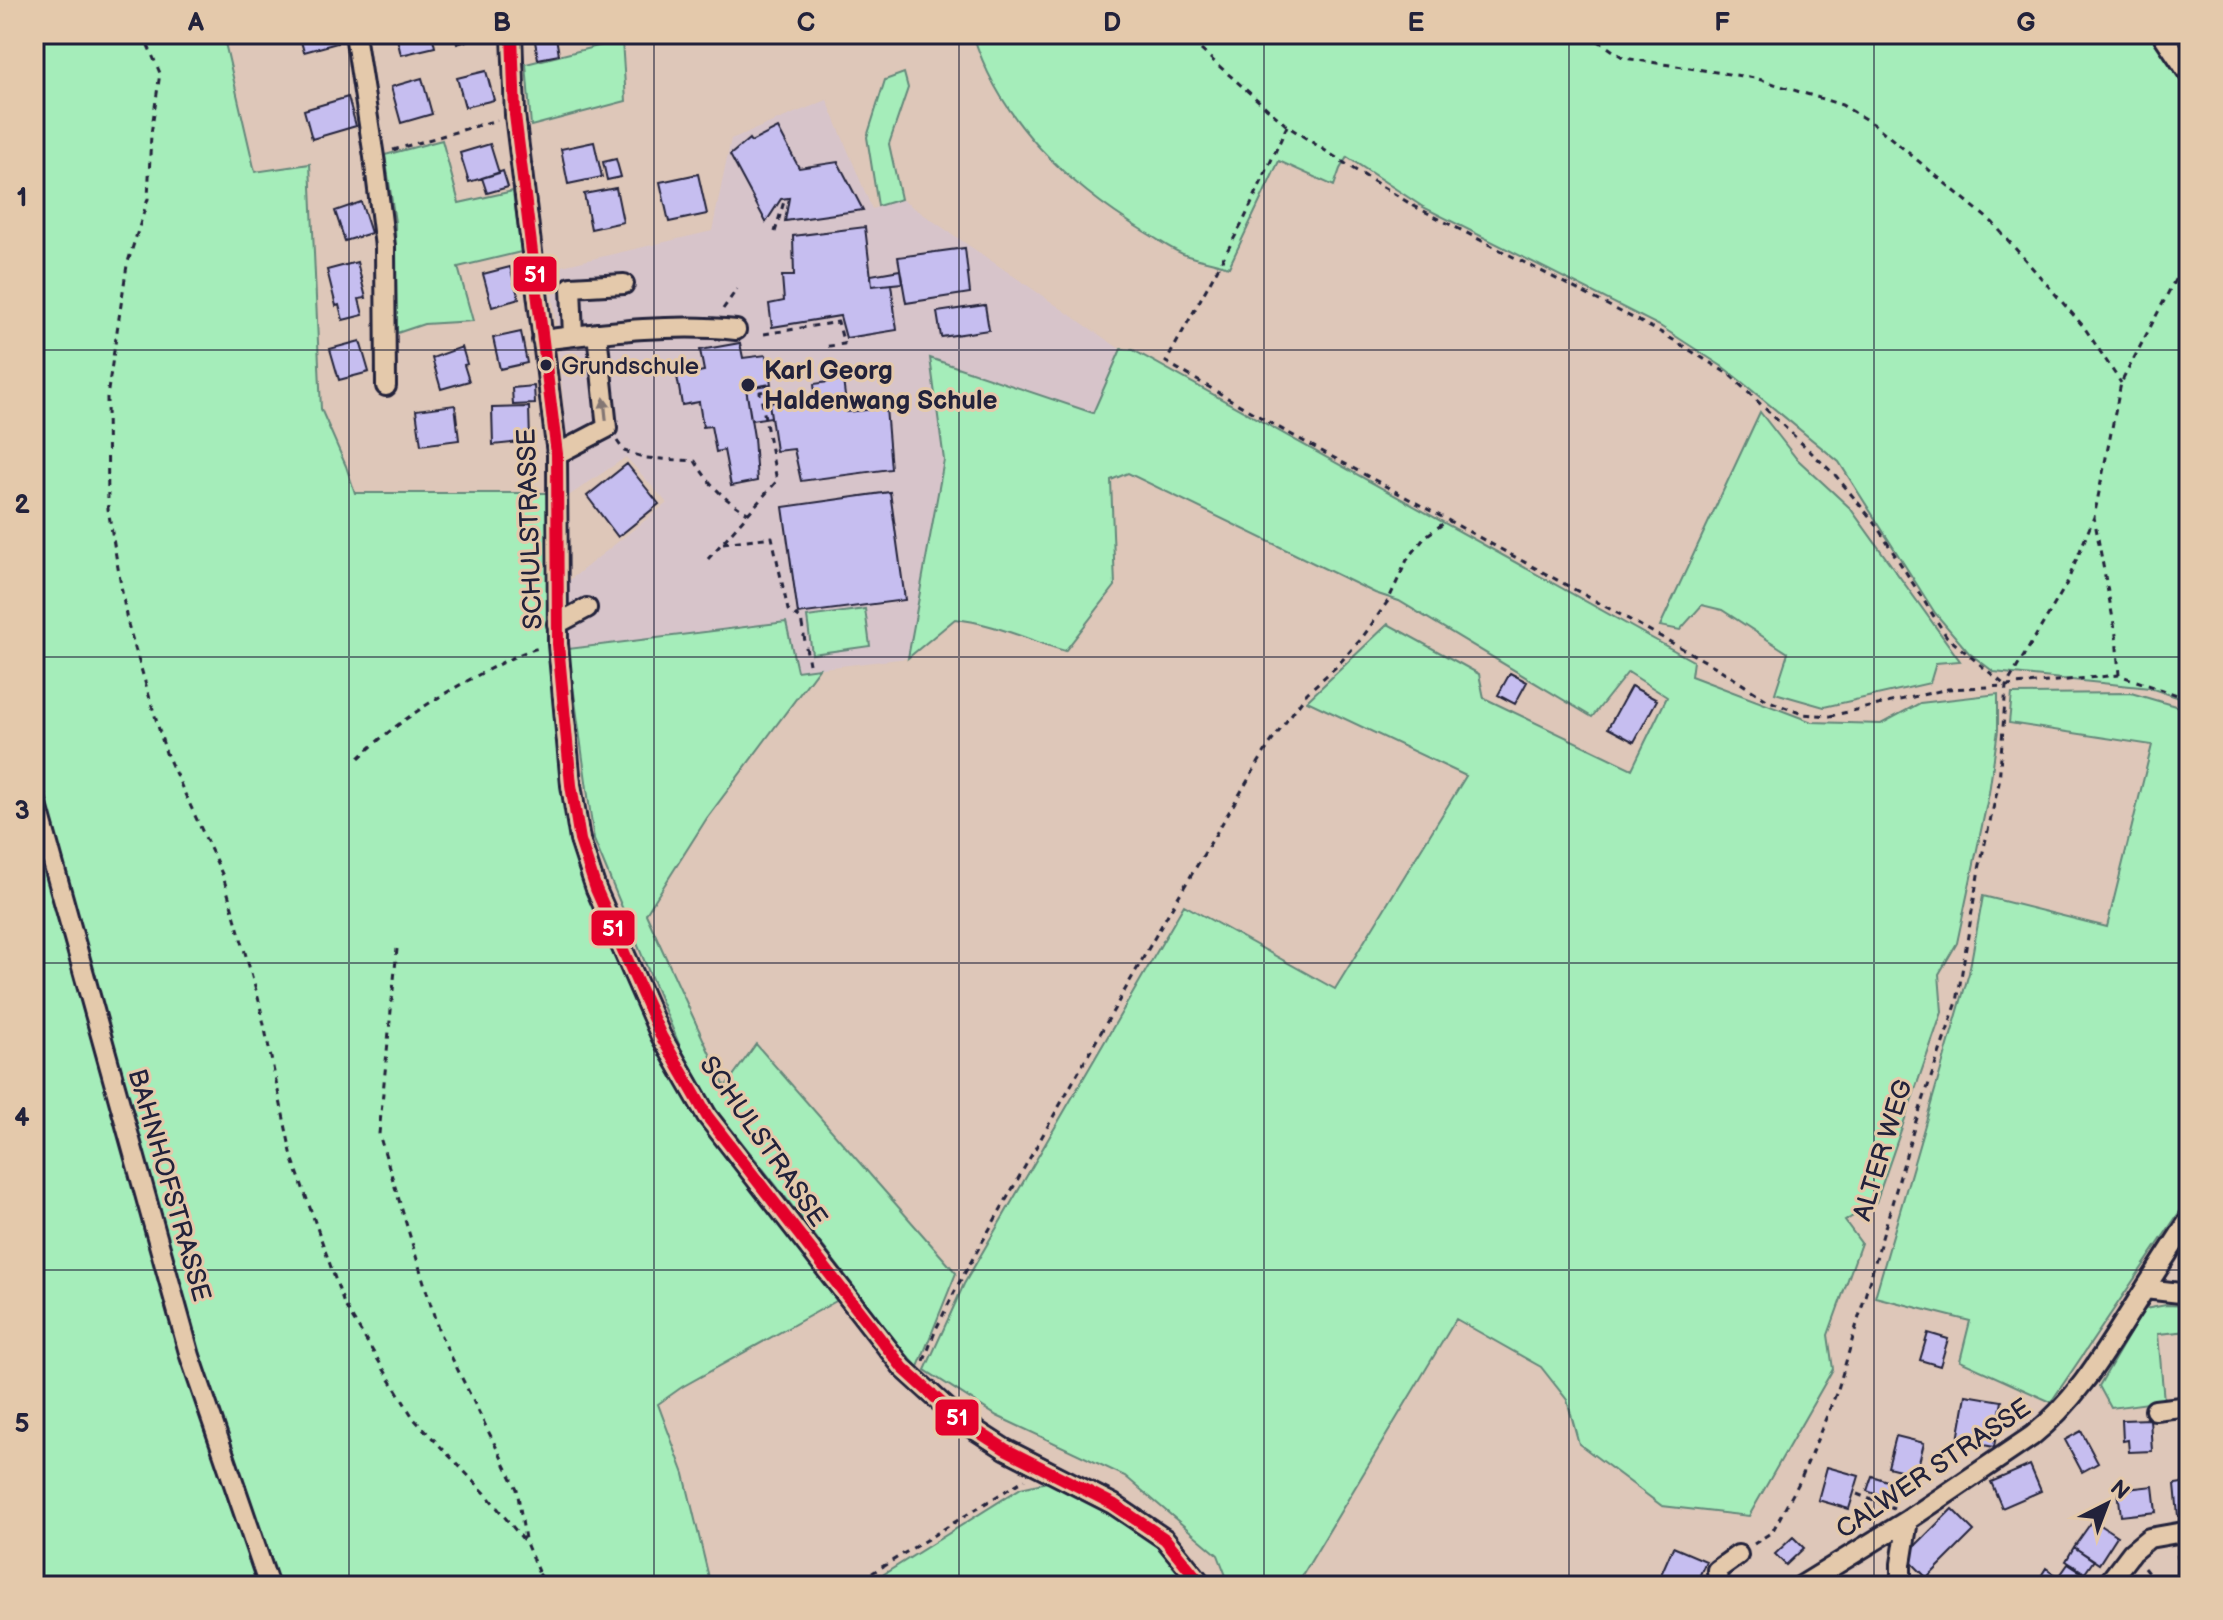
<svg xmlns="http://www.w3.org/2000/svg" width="2223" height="1620" font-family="'Balsamiq Sans',sans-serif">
<rect width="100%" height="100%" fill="#dec7b9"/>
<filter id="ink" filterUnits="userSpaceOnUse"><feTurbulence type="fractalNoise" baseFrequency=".0125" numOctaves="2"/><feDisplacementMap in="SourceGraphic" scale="16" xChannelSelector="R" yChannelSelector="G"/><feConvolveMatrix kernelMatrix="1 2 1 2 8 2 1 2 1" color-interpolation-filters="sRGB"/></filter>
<g filter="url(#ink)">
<path fill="#d7c4ca" d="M827 100 872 209 901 199 1120 349 1093 413 931 358 944 460 908 658 797 671 785 622 568 649 566 583 667 503 626 457 567 497 566 431 556 322 549 269 712 231 731 139Z"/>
<path fill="#a5edba" stroke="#64887a" stroke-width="2" d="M34 34H223L255 172 310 164 321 409 346 466 355 493H552L561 763 658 1042 700 1122 838 1300 682 1387 658 1404 684 1474 711 1586H34Z
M973 34H2189V701L2150 688 1994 672 1969 653 1935 613 1839 462 1743 383 1723 367 1660 326 1423 207 1347 157 1340 169 1334 186 1279 161 1229 267C1215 263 1201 260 1188 256 1173 251 1159 240 1145 232 1069 186 999 121 973 34Z
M622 40 626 101 531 126 526 64Z
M904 73 908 88 889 144 901 199 878 206 867 137 885 80Z
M442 140 459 203 513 191 521 252 458 267 473 321 424 324 397 333 395 222 385 155Z
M1121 349 1133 350 1693 661 1691 676 1812 722 1881 724 1920 703 1998 694V730L1989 793 1957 943 1939 974 1942 1012 1876 1202 1845 1221 1861 1243 1828 1335 1833 1369 1749 1516 1662 1506 1579 1444 1567 1400 1541 1367 1456 1319 1296 1586H1230L1218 1555 1125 1476 997 1416 925 1370 964 1284 1184 905 1335 989 1466 776 1307 701 1388 624 1479 674 1484 698 1632 769 1667 697 1628 672 1592 717 1399 601 1375 593 1128 473 1111 480 1115 586 1065 651C1028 640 993 623 955 619L908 658 944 460 930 358 1093 413Z
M1760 412 1796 458 1850 508 1960 661 1936 663 1930 683 1824 707 1775 693 1788 653 1722 610 1702 605 1680 630 1660 626Z
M865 609 870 646 812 654 807 617Z
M786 622 797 671 819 668 707 818 646 914 725 1087 756 1044 956 1273 918 1367 903 1351 786 1198 714 1107 681 1049 594 840 568 649Z
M2131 693 2189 710V1198L2051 1402 1960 1361 1970 1321 1875 1297 1969 973 1983 896 2107 927 2152 745 2009 723 2012 694Z
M2166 1305 2189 1306V1331L2158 1334 2164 1401 2111 1408 2099 1386 2138 1319 2145 1309Z
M1047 1482 1108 1511 1154 1542 1190 1586H865L1021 1488Z"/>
<path fill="#c6bef0" stroke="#22223b" stroke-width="2" d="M299 34H335L337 43 304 52Z
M396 34H432L435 47 401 55Z
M454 34H486V35L457 44Z
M556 37 559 55 538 59 535 41Z
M486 71 494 100 465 107 457 78Z
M422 78 432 114 401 123 391 87Z
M348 97 356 126 312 139 304 110Z
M778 128 799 168 838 162 863 210 785 221 789 198 781 199 766 222 730 155 749 139 751 142Z
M594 142 602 177 568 184 561 149Z
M490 144 499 173 469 182 460 153Z
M616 159 621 177 607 180 603 162Z
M503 171 508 187 487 193 482 178Z
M698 174 707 214 669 222 660 182Z
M616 188 623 222 591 229 584 194Z
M361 202 371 233 345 241 335 211Z
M865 227 872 286 891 284 897 330 846 338 840 316 772 327 769 304 784 301 782 276H794L793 236Z
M965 248 970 293 906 303 898 257Z
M357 262 366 298 359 299 363 315 343 320 339 305 336 306 327 270Z
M510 267 519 299 492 307 483 274Z
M900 270 902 283 872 286 871 275Z
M985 305 989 330 941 337 937 312Z
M521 332 527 363 500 369 493 338Z
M360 341 369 372 339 380 330 349Z
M740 343 743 358 766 355 771 384 746 388 754 437 757 481 731 486 724 450 716 452 711 426 703 427 699 402 682 405 677 376 704 371 700 350Z
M462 347 467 364 464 365 469 381 441 389 432 358Z
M843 380 847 412 886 408 891 469 801 481 794 449 776 451 769 403 787 400 788 407 816 404 814 384Z
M768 385 772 402 769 403 771 417 751 420 746 388Z
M534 386 535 404 513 405 512 388Z
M455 405 459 440 421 445 416 410Z
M529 407 530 441 493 445 492 408Z
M627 464 659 504 618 537 587 496Z
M890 492 905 600 798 614 783 507Z
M1510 673 1527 682 1515 704 1498 695Z
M1631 686 1657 700 1634 742 1608 728Z
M1928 1333 1948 1339 1940 1366 1920 1360Z
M1966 1395 2002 1401 1994 1447 1958 1440Z
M2150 1419 2152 1451 2129 1452 2128 1440 2123 1441 2122 1420Z
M2081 1431 2098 1463 2082 1472 2065 1440Z
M1896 1436 1924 1443 1916 1474 1888 1467Z
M2030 1465 2041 1491 2002 1508 1991 1482Z
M1827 1467 1859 1476 1849 1509 1818 1500Z
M1872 1476 1893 1483 1888 1499 1867 1491Z
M2189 1482V1515L2178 1516 2175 1484Z
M2153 1486 2156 1512 2121 1516 2118 1490Z
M1952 1509 1974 1531 1927 1578 1905 1556Z
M2093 1520 2117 1536 2099 1564 2074 1547Z
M1793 1537 1804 1548 1786 1565 1775 1554Z
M1673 1547 1706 1561 1695 1586H1656Z
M2074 1547 2094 1560 2085 1573 2066 1561Z
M2189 1552V1586H2181L2177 1556 2189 1555Z
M2068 1564 2088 1577 2082 1586H2074L2059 1577Z
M2046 1568 2059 1577 2074 1586H2035Z
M2149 1576 2156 1586H2136Z"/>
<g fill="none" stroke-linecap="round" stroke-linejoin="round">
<defs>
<path id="minor" d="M355 34 374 157 385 247 386 386
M512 34 515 115 557 454 558 644 571 785 580 840 596 889 661 1036 707 1116 903 1368 960 1420 1005 1449 1113 1504 1165 1539 1203 1586
M2162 34 2189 74
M573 336 571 287 624 284
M542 340C606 332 672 323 736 330
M557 454 607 428 597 333
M557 624 587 608
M34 794 190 1356 269 1586
M2145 1289 2189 1294
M2155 1410 2189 1406
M1718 1586 1717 1570 1738 1555
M1801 1586 1908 1520 2032 1436C2072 1404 2098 1363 2125 1320 2146 1287 2168 1253 2189 1220
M1901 1586V1564L1908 1520
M2106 1586 2132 1552 2149 1538 2189 1531"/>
</defs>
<use href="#minor" stroke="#22223b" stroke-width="24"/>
<path stroke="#22223b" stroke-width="3" stroke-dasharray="6 6" stroke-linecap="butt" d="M143 34 160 73 151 134 148 199 127 265 107 397 108 509 127 621 166 753 223 876 259 1001 292 1157 344 1304 414 1419 485 1493 526 1543 539 1574 540 1586
M1183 34 1287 126 1352 168 1414 206 1662 333 1730 375 1836 476 1874 522 1947 637 2006 686
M1588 34 1624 58 1755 78 1842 105 1875 125 1993 223 2084 327 2121 383
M1287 126 1243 222 1166 362 1274 425 1716 667 1767 700 1802 714 1830 716 1948 689 2006 686 2119 675 2189 699
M393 150 497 120
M775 232 785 198
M723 309 737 289
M764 334 838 322 844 344 822 347
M617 441 624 451 646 458 695 461C709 484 724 500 748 513
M723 543 772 537 788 610 801 619 809 664
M708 559 777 481 760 392 770 390
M2119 675 2116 635 2094 517 2121 383 2189 253
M359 758C395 723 438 696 482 673 501 663 519 653 539 648
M397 949 379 1134 439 1332 517 1489 525 1539
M924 1361 936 1329 959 1283 1168 914 1269 745 1307 693 1337 666 1362 638 1388 601 1407 560 1426 536 1447 521
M1857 1494 1894 1509
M1754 1544 1772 1532 1800 1481 1838 1389 1916 1121 1957 1002 1979 869 1999 783 2006 686 2066 585 2094 517
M2144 1568 2158 1586
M539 1574 550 1586
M851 1586 1025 1479"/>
<use href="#minor" stroke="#e4c9ab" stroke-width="18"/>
<defs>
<path id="bus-1" d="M512 34 515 115 557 454 558 644 571 785 580 840 596 889 661 1036 707 1116 903 1368 960 1420 1005 1449 1113 1504 1165 1539 1203 1586"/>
</defs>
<use href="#bus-1" stroke="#e4c9ab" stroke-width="18"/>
<use href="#bus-1" stroke="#e4002b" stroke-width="12"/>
</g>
<defs><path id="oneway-solid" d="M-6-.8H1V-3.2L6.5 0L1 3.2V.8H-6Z" transform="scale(2)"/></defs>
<use fill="#837673" href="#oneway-solid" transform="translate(605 409) rotate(-96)"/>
</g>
<path fill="none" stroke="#22223b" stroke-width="2" stroke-opacity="0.55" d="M349 34V1586M654 34V1586M959 34V1586M1264 34V1586M1569 34V1586M1874 34V1586M34 350H2189M34 657H2189M34 963H2189M34 1270H2189"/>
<g fill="#22223b" stroke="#e4c9ab" stroke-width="3">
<circle cx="546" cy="365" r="7"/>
<circle cx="748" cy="385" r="8"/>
</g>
<g text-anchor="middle" stroke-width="6" stroke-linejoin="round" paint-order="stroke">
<g font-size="24" fill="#22223b" stroke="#e4c9ab" text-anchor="start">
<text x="561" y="374">Grundschule</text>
</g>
<g font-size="26" font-weight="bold" fill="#22223b" stroke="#e4c9ab" text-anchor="start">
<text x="764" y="379">Karl Georg<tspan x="764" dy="30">Haldenwang Schule</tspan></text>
</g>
<g font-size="26" fill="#22223b" stroke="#e4c9ab">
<text transform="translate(529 529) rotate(-92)" y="9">SCHULSTRASSE</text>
<text transform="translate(764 1141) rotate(55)" y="9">SCHULSTRASSE</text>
<text transform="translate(1882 1150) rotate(-73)" y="9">ALTER WEG</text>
<text transform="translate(170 1185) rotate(74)" y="9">BAHNHOFSTRASSE</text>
<text transform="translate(1933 1468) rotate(-34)" y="9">CALWER STRASSE</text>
</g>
</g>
<g stroke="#e4c9ab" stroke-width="3">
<rect x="512" y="255" width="46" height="38" rx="8" fill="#e4002b"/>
<rect x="590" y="909" width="46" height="38" rx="8" fill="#e4002b"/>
<rect x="934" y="1398" width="46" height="39" rx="8" fill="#e4002b"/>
</g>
<g font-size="22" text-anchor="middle" font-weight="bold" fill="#fff">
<text x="535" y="282">51</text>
<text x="613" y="936">51</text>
<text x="957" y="1425">51</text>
</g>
<rect width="2223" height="1620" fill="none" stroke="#e4c9ab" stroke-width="88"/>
<g transform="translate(2107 1504) rotate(42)" stroke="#e4c9ab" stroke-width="6" paint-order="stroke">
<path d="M0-6L14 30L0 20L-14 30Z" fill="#22223b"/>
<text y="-12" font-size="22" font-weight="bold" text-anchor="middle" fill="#22223b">N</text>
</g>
<rect x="44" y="44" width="2135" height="1532" fill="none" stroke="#22223b" stroke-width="3"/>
<g font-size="26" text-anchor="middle" font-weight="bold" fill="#22223b">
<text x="196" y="31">A</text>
<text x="502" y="31">B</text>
<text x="806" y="31">C</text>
<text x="1112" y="31">D</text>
<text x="1416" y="31">E</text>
<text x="1722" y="31">F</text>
<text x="2026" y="31">G</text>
<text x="22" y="206">1</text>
<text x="22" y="513">2</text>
<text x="22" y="819">3</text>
<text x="22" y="1126">4</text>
<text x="22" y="1432">5</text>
</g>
</svg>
